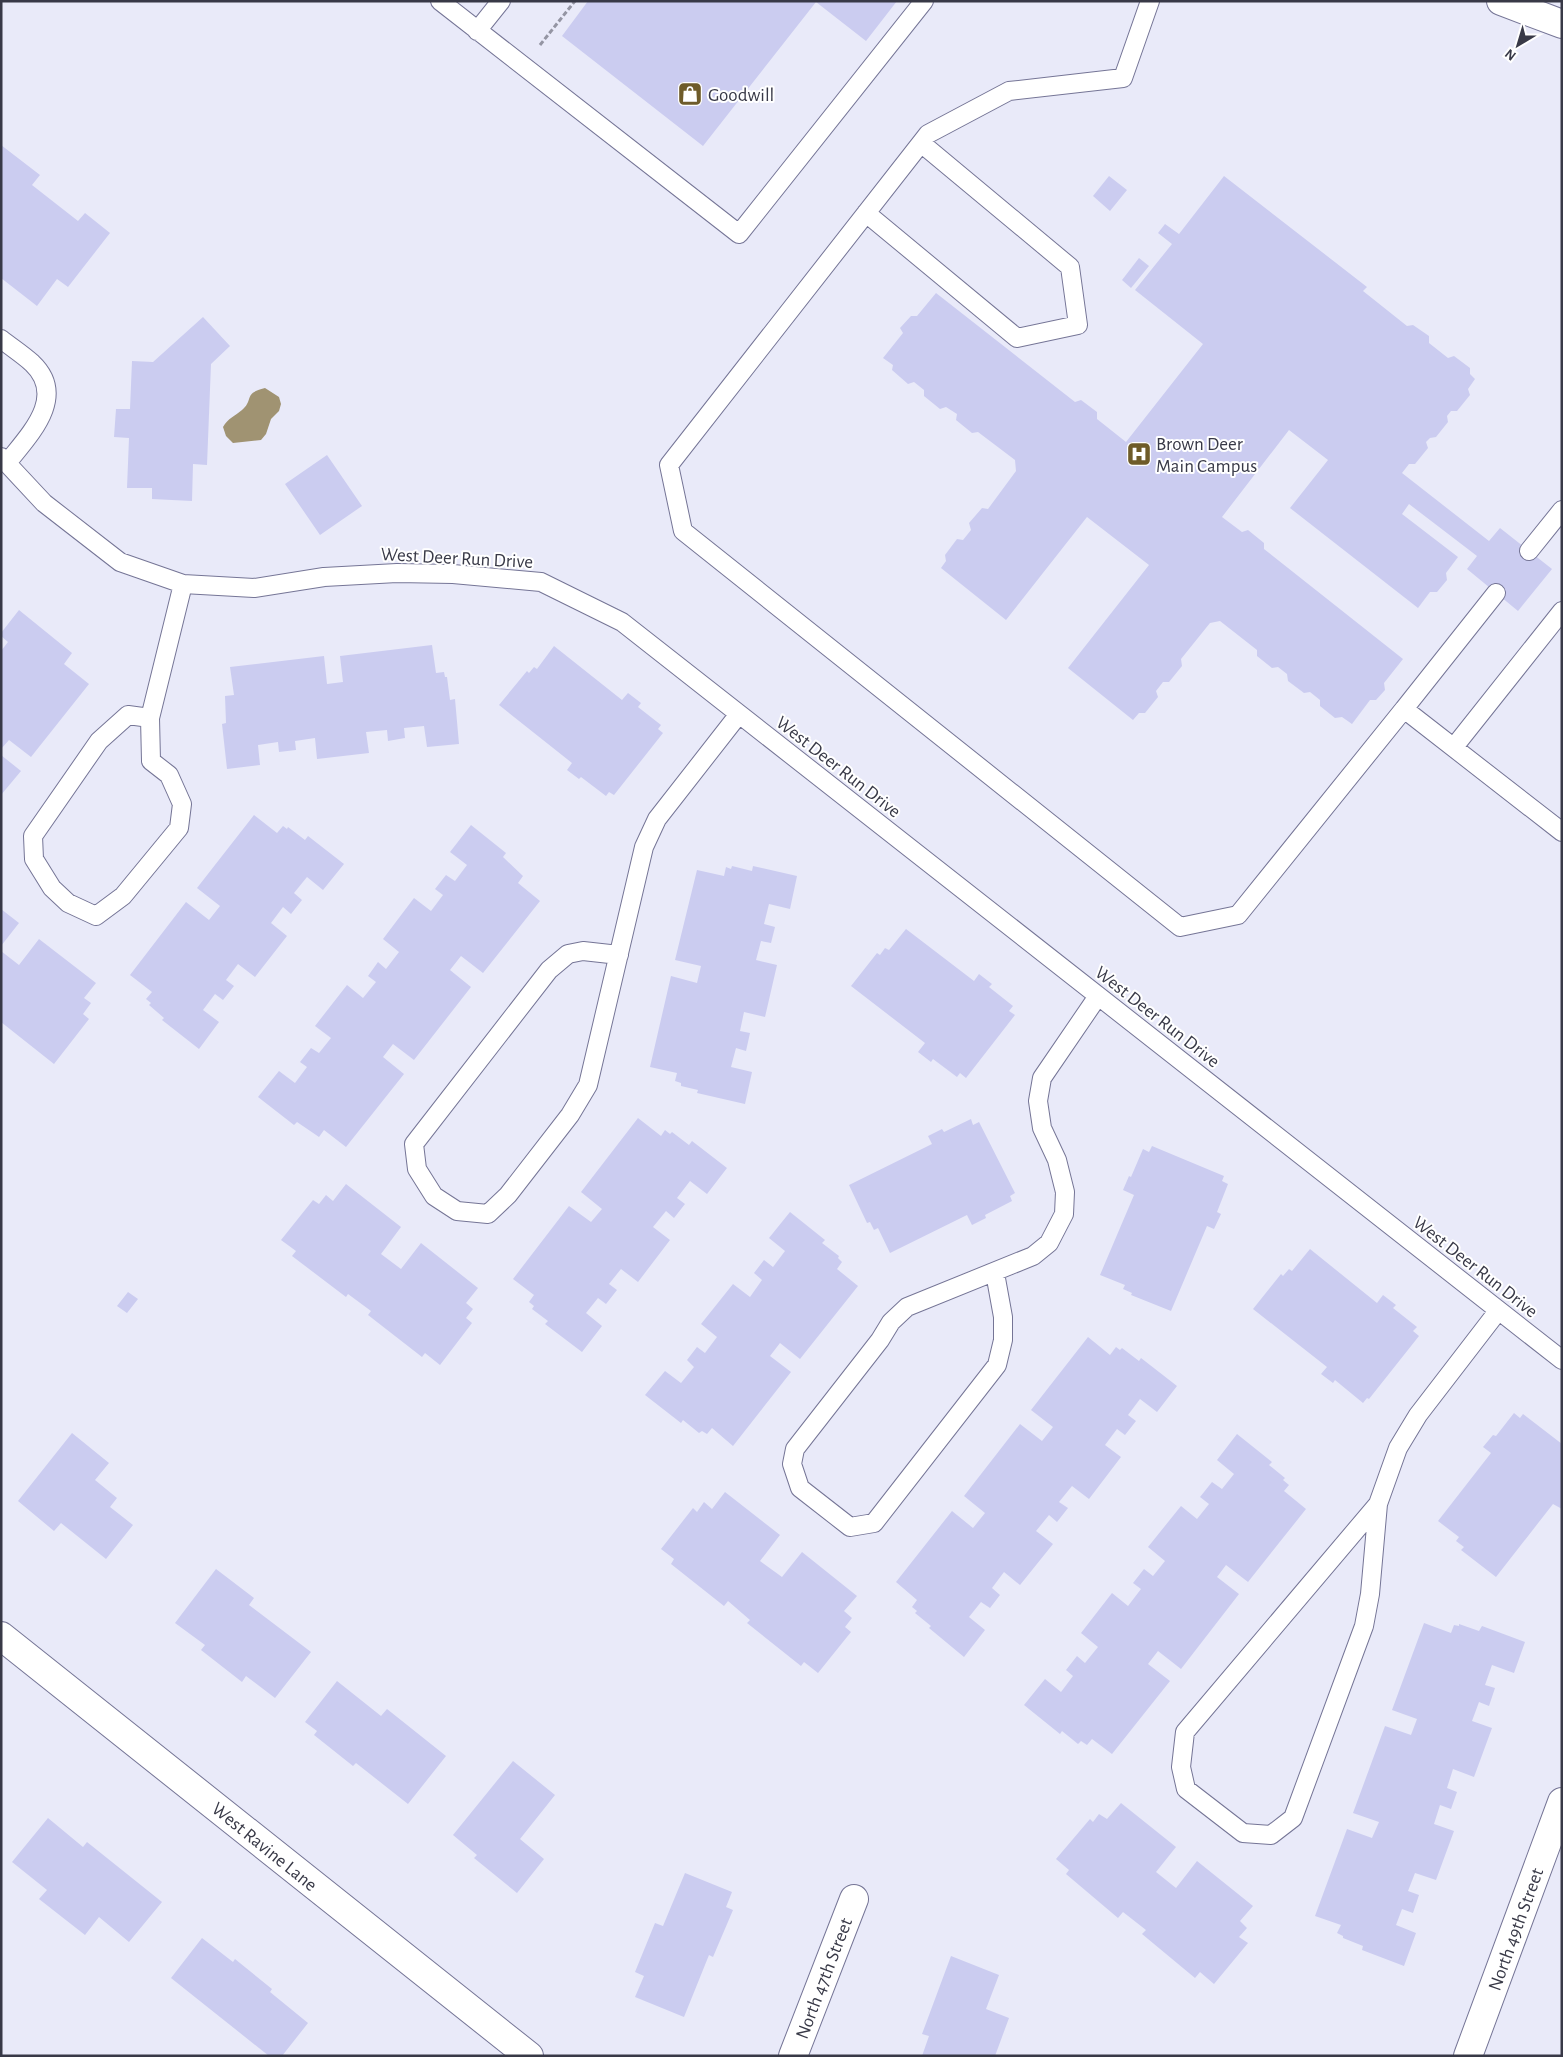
<svg xmlns="http://www.w3.org/2000/svg" width="1563" height="2057" font-family="'Alegreya Sans',sans-serif">
<rect width="100%" height="100%" fill="#e9eaf9"/>
<path fill="#a09372" d="M265 388 279 397 281 404 279 411 271 419 266 434 261 440 233 443 226 436 223 427C228 418 235 416 242 410 254 400 243 393 265 388Z"/>
<path fill="#cbccf0" d="M588 1H897L866 41 816 2 703 146 562 36Z
M1 145 40 175 32 185 78 221 85 213 110 233 68 287 57 279 37 306 1 278Z
M1109 176 1127 190 1110 211 1093 196Z
M1224 176 1367 287 1363 291 1407 326 1413 325 1429 336V343L1448 358 1454 356 1470 368V374L1475 379 1468 389 1470 395 1457 411H1451L1447 416 1448 422 1436 437 1430 438 1426 442 1428 448 1415 464H1409L1402 473 1489 541 1500 528 1552 569 1518 611 1467 569 1477 556 1409 504 1402 514 1458 557 1446 573 1447 580 1437 592H1430L1418 608 1290 508 1328 460 1289 430 1222 517 1242 532 1248 530 1264 543V549L1403 659 1384 683 1385 690 1376 700H1370L1352 724 1342 717 1335 718 1320 706V700L1310 692 1304 693 1288 681 1287 674 1278 667 1272 668 1257 656V650L1220 621 1210 623 1181 659 1182 666 1169 682H1163L1156 691 1158 697 1145 713H1139L1133 720 1068 668 1149 565 1087 517 1006 620 941 568 946 561 945 555 957 539 963 540 971 530 969 523 982 508 988 509 1016 471 1015 460 978 432 972 433 956 420 957 414 946 407 940 409 924 396V390L914 382 908 384 892 370 893 365 883 358 903 333 900 328 911 316H917L936 293 1075 402 1081 400 1097 412V419L1126 442 1203 344 1135 290 1172 244 1158 233 1165 224 1179 234Z
M1139 258 1149 266 1131 288 1122 280Z
M203 317 230 346 211 364 207 465 193 464 192 501 152 499V488H127L129 438 114 437 116 409H130L132 361 153 362Z
M327 455 362 506 320 535 285 484Z
M19 610 72 653 64 664 89 684 31 757 9 740 1 749V651L8 642 1 636V633Z
M432 645 436 673 444 672 445 677H447L450 700 455 699 459 744 427 747 424 726 404 728 405 738 388 741 387 730 366 732 369 753 317 759 315 738 295 741 296 750 279 752 278 742 258 745 260 765 227 769 222 724 226 723 225 696 234 695 230 667 324 656 327 684 343 682 340 656Z
M554 646 622 700 628 693 641 703 638 707 661 725 658 729 663 733 614 795 609 792 606 796 581 777 579 779 567 770 572 763 499 705 527 671 529 673 534 667 537 669Z
M1 755 21 771 1 795Z
M254 815 277 833 283 826 287 829 288 827 305 840 308 836 344 864 323 890 307 877 294 893 302 900 291 914 283 907 271 923 287 936 255 977 238 964 226 980 234 986 223 1000 215 994 203 1010 219 1022 199 1049 162 1020 164 1018 149 1005 151 1003 146 999 152 992 130 975 186 902 209 920 220 906 197 888Z
M471 825 506 853 503 857 523 876 518 883 540 901 483 973 461 956 450 970 471 987 414 1060 393 1044 383 1057 404 1074 346 1147 324 1130 319 1137 297 1122 294 1125 258 1097 279 1071 295 1083 307 1067 300 1062 311 1048 319 1053 331 1038 315 1026 347 985 363 998 376 982 368 976 378 962 386 969 399 952 383 939 414 898 431 911 443 895 435 889 446 875 455 881 467 865 450 852Z
M732 866 752 871 753 866 797 876 790 909 769 904 764 924 775 927 771 943 761 941 756 960 777 965 765 1017 744 1012 740 1031 750 1033 746 1051 736 1048 731 1067 752 1072 745 1104 697 1093 698 1090 681 1086V1083L675 1081 677 1073 650 1067 671 976 697 983 701 966 675 960 697 870 724 876 726 867 731 869Z
M1 909 19 923 1 946Z
M906 929 974 981 979 974 992 984 989 987 1013 1006 1009 1011 1015 1015 966 1078 960 1073 957 1077 933 1059 931 1062 918 1052 925 1043 851 986 877 953 880 955 885 948 889 950Z
M39 939 96 983 84 998 91 1003 83 1014 89 1019 54 1064 1 1022V951L19 965Z
M638 1118 661 1136 665 1130 670 1134 672 1132 689 1145 692 1141 727 1168 707 1194 690 1181 677 1198 685 1204 674 1218 666 1211 653 1227 670 1240 638 1282 621 1269 609 1284 617 1290 606 1304 598 1298 586 1313 602 1326 582 1352 545 1324 548 1321 532 1309 534 1306 529 1302 534 1295 513 1279 569 1206 591 1222 602 1209 581 1192Z
M971 1119 973 1125 979 1122 1015 1193 1010 1196 1012 1201 985 1215 986 1218 972 1225 967 1215 890 1253 878 1228 874 1230 870 1222 867 1223 849 1185 932 1144 928 1136 942 1129 944 1132Z
M1152 1146 1224 1176 1222 1181 1228 1184 1217 1212 1221 1214 1214 1229 1207 1226 1171 1311 1131 1295 1132 1293 1123 1289 1125 1285 1100 1275 1134 1195 1123 1190 1129 1176 1131 1177 1143 1149 1149 1152Z
M346 1184 401 1227 381 1254 401 1269 421 1243 478 1288 466 1303 473 1309 466 1318 472 1323 440 1365 425 1353 422 1357 368 1315 371 1311 348 1294 346 1297 292 1256 296 1251 281 1240 313 1200 319 1204 326 1195 333 1201Z
M790 1212 825 1240 822 1243 839 1256 838 1258 842 1262 837 1269 858 1286 800 1359 780 1343 770 1356 791 1372 733 1446 712 1428 707 1434 702 1431 699 1433 683 1420 681 1423 645 1395 665 1371 681 1383 694 1367 687 1360 697 1347 705 1353 717 1337 701 1324 733 1284 750 1297 762 1280 754 1273 764 1260 773 1267 785 1251 769 1238Z
M1310 1249 1377 1303 1383 1295 1396 1305 1393 1308 1417 1327 1413 1331 1419 1336 1369 1399 1367 1398 1363 1403 1335 1380 1333 1383 1321 1374 1327 1367 1253 1309 1281 1274 1283 1276 1289 1269 1292 1271Z
M128 1292 138 1299 127 1313 117 1306Z
M1088 1337 1110 1355 1116 1347 1120 1350 1122 1348 1139 1361 1141 1358 1177 1386 1157 1412 1140 1399 1128 1415 1136 1421 1125 1435 1117 1429 1105 1445 1121 1457 1089 1499 1072 1486 1059 1502 1068 1508 1057 1522 1049 1515 1036 1531 1053 1544 1020 1585 1004 1572 992 1588 1000 1595 990 1608 981 1602 969 1617 985 1630 964 1657 929 1628 931 1626 915 1613 917 1611 912 1607 917 1600 896 1582 952 1511 973 1528 985 1513 964 1496 1020 1424 1042 1441 1053 1427 1031 1410Z
M1514 1413 1520 1418 1523 1414 1562 1444V1509L1553 1504 1496 1577 1461 1550 1464 1547 1456 1541 1459 1537 1438 1521 1491 1453 1483 1447 1493 1435 1496 1436Z
M72 1433 109 1463 95 1480 117 1498 110 1507 133 1525 106 1559 61 1523 54 1531 18 1501Z
M1237 1434 1272 1462 1269 1465 1285 1478 1283 1480 1289 1485 1284 1491 1306 1509 1248 1582 1226 1565 1217 1577 1239 1594 1181 1669 1158 1651 1148 1664 1170 1681 1112 1754 1092 1739 1087 1745 1081 1741 1078 1744 1062 1731 1060 1734 1024 1705 1045 1679 1061 1692 1073 1676 1066 1670 1077 1656 1085 1663 1098 1647 1081 1633 1112 1593 1128 1606 1141 1589 1133 1583 1144 1569 1153 1576 1165 1561 1148 1547 1181 1506 1197 1519 1209 1504 1200 1497 1212 1482 1222 1489 1234 1474 1217 1460Z
M725 1492 780 1535 760 1561 782 1577 802 1552 857 1596 844 1611 852 1618 845 1627 851 1632 818 1673 804 1662 801 1666 747 1623 750 1620 728 1601 724 1606 671 1564 674 1559 661 1549 693 1508 697 1512 704 1502 712 1509Z
M216 1569 254 1598 249 1605 311 1652 275 1698 246 1676 242 1682 201 1650 205 1645 175 1623Z
M1424 1623 1451 1633 1454 1625 1459 1626V1624L1479 1631 1482 1626 1525 1642 1514 1673 1492 1665 1485 1685 1495 1688 1489 1706 1479 1702 1472 1721 1492 1728 1474 1777 1453 1769 1447 1788 1457 1792 1451 1809 1440 1805 1434 1824 1454 1831 1436 1880 1415 1873 1408 1891 1419 1895 1413 1913 1402 1909 1396 1925 1416 1933 1404 1966 1362 1950 1363 1946 1343 1938V1936L1337 1933 1341 1925 1315 1916 1347 1829 1372 1838 1379 1822 1353 1813 1385 1726 1411 1735 1417 1719 1392 1710Z
M337 1681 381 1716 387 1709 446 1756 408 1804 356 1763 353 1766 314 1735 317 1731 305 1722Z
M513 1761 555 1795 520 1839 544 1859 517 1893 474 1858 477 1855 453 1835Z
M1121 1803 1176 1847 1156 1872 1176 1888 1197 1861 1253 1906 1240 1921 1247 1928 1239 1937 1248 1943 1214 1984 1200 1972 1195 1978 1142 1934 1146 1930 1123 1912 1118 1918 1066 1874 1069 1870 1056 1859 1090 1819 1093 1822 1099 1814 1107 1819Z
M48 1818 83 1847 87 1842 162 1902 129 1942 99 1917 85 1935 39 1899 47 1890 12 1862Z
M685 1873 732 1892 726 1907 733 1910 713 1957 709 1955 684 2017 635 1997 644 1976 635 1972 655 1923 663 1926Z
M202 1938 233 1962 235 1959 272 1989 270 1992 308 2023 282 2056H269L171 1978Z
M951 1956 999 1975 986 2009 1009 2018 995 2056H922L929 2036 922 2034Z"/>
<g fill="none" stroke-linecap="round" stroke-linejoin="round">
<defs>
<path id="lane" d="M440 1 739 234 924 1
M1150 1 1123 78 1009 91 928 134 669 465 683 531 1180 927 1238 915 1404 709 1562 832
M477 31 501 1
M866 213 1017 338 1078 325 1070 267 921 143
M1 339C11 347 22 354 32 363 68 397 29 435 7 463
M1 457 44 503 120 562 183 584 254 588 324 577 397 573 453 574 541 582 622 622 1562 1360
M1529 551 1562 510
M1404 709 1496 593
M150 718 128 715 99 741 33 836 34 859 52 888 68 903 96 916 123 896 179 828 182 804 169 775 151 761 150 718 183 584
M1454 747 1562 611
M619 955 583 951 568 954 549 970 414 1144 417 1169 434 1196 457 1211 488 1214 508 1195 570 1115 588 1085 644 847 657 819 739 714
M995 1273 1003 1317V1340L997 1365 874 1523 850 1527 800 1488 792 1464 795 1449 880 1340 891 1322 907 1307 1033 1256 1049 1243 1064 1214 1065 1192 1057 1160 1042 1128 1038 1101 1042 1078 1098 996
M1378 1504 1185 1732 1181 1767 1186 1789 1243 1833 1271 1835 1293 1818 1364 1626 1370 1594 1378 1504 1398 1448 1418 1415 1498 1311"/>
<path id="street" d="M1501 1 1562 24
M1 1636 529 2056
M793 2056 854 1899
M1468 2056 1562 1802"/>
</defs>
<use href="#lane" stroke="#757596" stroke-width="20"/>
<use href="#street" stroke="#757596" stroke-width="30"/>
<path stroke="#9495a3" stroke-width="3" stroke-dasharray="5 2.5" stroke-linecap="butt" d="M540 45 575 1"/>
<use href="#lane" stroke="#fff" stroke-width="18"/>
<use href="#street" stroke="#fff" stroke-width="28"/>
</g>
<defs>
<symbol id="shop-square" viewBox="-11 -11 22 22"><rect x="-9" y="-9" width="18" height="18" rx="4" fill="#6e5b29" stroke="#fff"/><path d="M-5-2.5h2.3a2.7 3.5 0 0 1 5.4 0H5L5.5 6h-11ZM-1.5-2.5h3a1.5 2.3 0 0 0-3 0Z" fill="#fff"/></symbol>
<symbol id="hospital-square" viewBox="-11 -11 22 22"><rect x="-9" y="-9" width="18" height="18" rx="4" fill="#6e5b29" stroke="#fff"/><path d="M-5-5h3v3.5h4V-5h3V5h-3V1.5h-4V5h-3Z" fill="#fff"/></symbol>
</defs>
<g fill-rule="evenodd">
<use href="#shop-square" x="676" y="80" width="28" height="28"/>
<use href="#hospital-square" x="1125" y="440" width="28" height="28"/>
</g>
<g text-anchor="middle" stroke-width="4" stroke-linejoin="round" paint-order="stroke">
<g font-size="19" fill="#383947" stroke="#fff" text-anchor="start">
<text x="708" y="101">Goodwill</text>
<text x="1156" y="450">Brown Deer<tspan x="1156" dy="22">Main Campus</tspan></text>
</g>
<g font-size="19" fill="#383947" stroke="#fff">
<text transform="translate(457 557) rotate(3)" y="7">West Deer Run Drive</text>
<text transform="translate(839 766) rotate(38)" y="7">West Deer Run Drive</text>
<text transform="translate(1158 1016) rotate(38)" y="7">West Deer Run Drive</text>
<text transform="translate(1476 1266) rotate(38)" y="7">West Deer Run Drive</text>
<text transform="translate(265 1846) rotate(39)" y="7">West Ravine Lane</text>
<text transform="translate(1515 1929) rotate(-70)" y="7">North 49th Street</text>
<text transform="translate(823 1978) rotate(-69)" y="7">North 47th Street</text>
</g>
</g>
<rect width="1563" height="2057" fill="none" stroke="#383947" stroke-width="5"/>
<g transform="translate(1518 45) rotate(218)" stroke="#ffffff" stroke-width="4" paint-order="stroke">
<path d="M0-4L9 19L0 12L-9 19Z" fill="#383947"/>
<text y="-8" font-size="14" font-weight="bold" text-anchor="middle" fill="#383947">N</text>
</g>
</svg>
